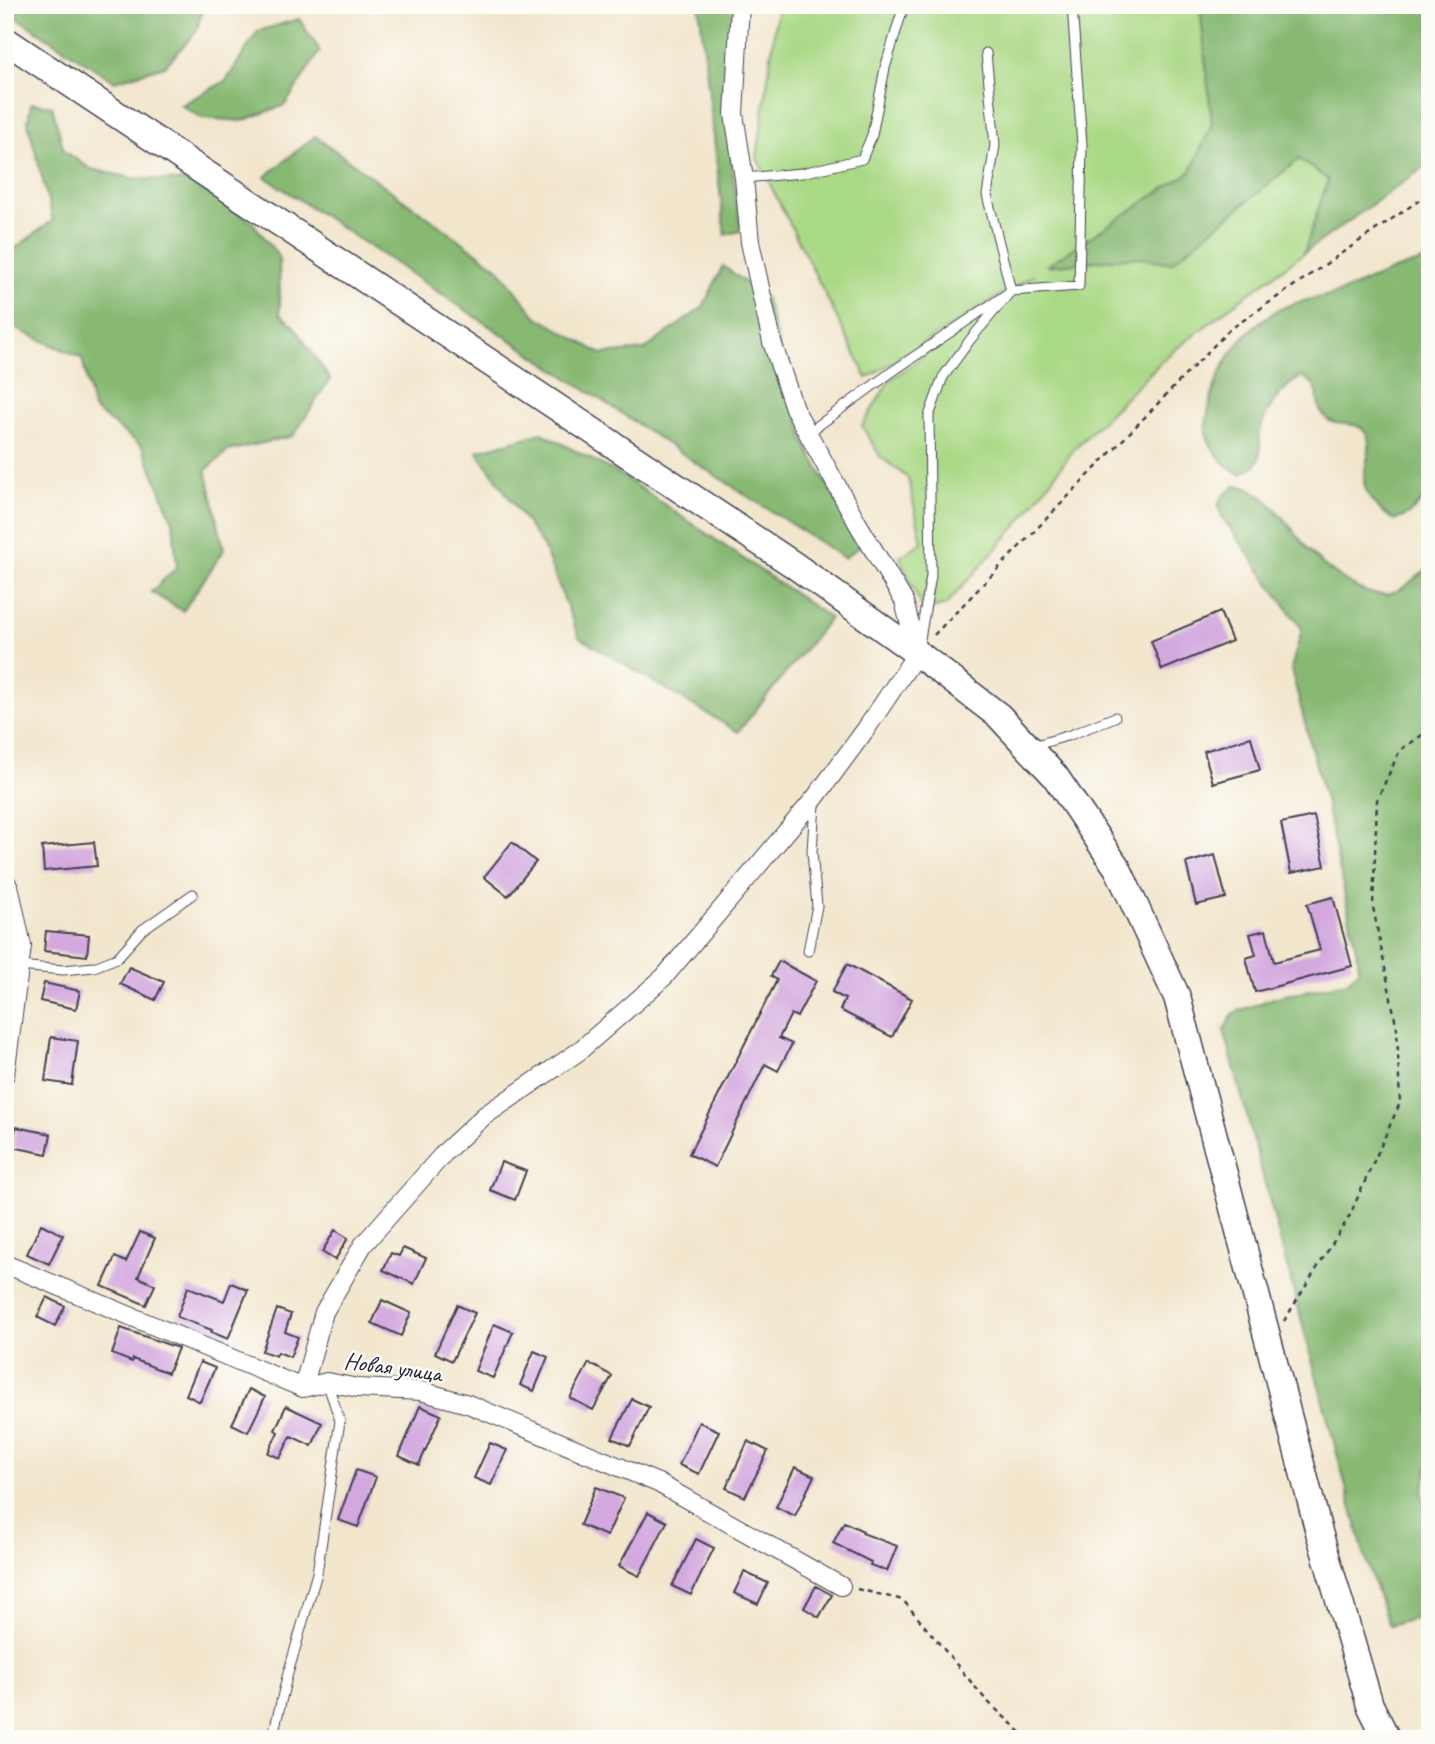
<svg xmlns="http://www.w3.org/2000/svg" width="1435" height="1744" font-family="Caveat,sans-serif">
<rect width="100%" height="100%" fill="#fdfcf7"/>
<filter id="ink" filterUnits="userSpaceOnUse"><feTurbulence type="fractalNoise" baseFrequency=".0143" numOctaves="2"/><feDisplacementMap in="SourceGraphic" scale="14" xChannelSelector="R" yChannelSelector="G"/><feConvolveMatrix kernelMatrix="1 2 1 2 8 2 1 2 1" color-interpolation-filters="sRGB"/></filter>
<filter id="wash" filterUnits="userSpaceOnUse"><feTurbulence type="fractalNoise" baseFrequency=".00686" numOctaves="4" result="noise"/><feDisplacementMap in="SourceGraphic" scale="28" xChannelSelector="R" yChannelSelector="G"/><feGaussianBlur stdDeviation="1.57" result="paint"/><feColorMatrix in="noise" values="0 0 0 0 0 0 0 0 0 0 0 0 0 0 0 0 0 1.4 0 .05"/><feComposite in="paint" operator="in"/></filter>
<g filter="url(#wash)">
<rect width="100%" height="100%" fill="#f2e6cd"/>
<path fill="#aad986" stroke="#667e60" stroke-width="2" d="M778 5H1200L1212 124 1191 172 1048 266 1135 257 1171 263 1299 159 1328 179 1304 253 1226 310 1166 357 1075 448 1019 523 946 605 923 611 900 557 922 542 908 478 880 456 862 426 889 381 1035 274 867 378 757 158Z"/>
<path fill="#87b973" stroke="#546e57" stroke-width="2" d="M6 5H204L196 32 165 66 114 81 6 11Z
M699 5H736L725 114 741 231 725 235Z
M1200 5H1430V163L1304 253 1328 180 1299 159 1171 263 1135 257 1046 266 1191 171 1212 124Z
M299 19 320 51 285 105 242 121 202 118 181 105 226 81 258 31Z
M31 103 52 106 64 151 91 169 132 178 192 182 253 223 279 257 280 314 293 325 330 379 293 436 228 451 206 470 224 550 183 611 151 592 177 567 173 522 143 447 93 409 82 358 5 324V250H13L53 220 28 123Z
M315 136 497 267 536 316 602 354 644 350 703 307 723 266 765 297 806 445 860 546 844 558 696 463 265 177Z
M1430 259V491C1418 505 1412 516 1394 520 1336 483 1384 456 1364 431 1355 419 1335 429 1325 417 1311 402 1327 388 1302 377 1283 385 1263 413 1260 433 1259 442 1262 452 1258 461 1255 467 1248 471 1241 474 1225 468 1204 443 1206 425 1213 374 1237 328 1287 306 1305 299 1326 297 1344 291 1356 287 1367 280 1379 276 1395 269 1413 264 1430 259Z
M542 433 621 475 830 618 738 732 579 637 544 548 477 451Z
M1235 485C1268 487 1293 534 1314 556 1324 567 1336 575 1348 583 1360 590 1375 597 1389 594 1406 591 1415 574 1430 568V1460L1422 1494 1430 1521V1614L1389 1626 1365 1558 1224 1030 1233 1014 1241 1010 1277 997 1347 982 1359 970 1358 959 1326 804 1291 669 1302 629 1223 518 1218 507 1221 498Z"/>
<g id="blocks">
<path fill="#d3a8df" d="M1220 612 1232 641 1162 670 1151 641Z
M1251 737 1260 770 1213 783 1204 751Z
M1314 816 1325 866 1291 873 1281 823Z
M94 842 97 866 44 871 42 847Z
M512 842 536 862 508 896 484 877Z
M1215 855 1226 898 1196 905 1186 863Z
M1333 897 1352 966 1255 992 1246 958 1256 955 1250 934 1266 930 1274 962 1320 950 1307 904Z
M46 931 89 935 87 956 44 951Z
M779 961 816 981 797 1017 791 1014 779 1038 792 1044 778 1071 765 1064 715 1167 689 1154 777 980 771 976Z
M847 964 912 999 892 1037 840 1010 845 999 832 992Z
M129 967 164 982 155 1000 120 984Z
M44 983 80 991 76 1009 40 1001Z
M51 1037 78 1041 72 1085 45 1081Z
M16 1127 51 1134 47 1154 12 1147Z
M501 1162 526 1171 515 1200 490 1190Z
M41 1224 63 1235 49 1264 27 1254Z
M335 1230 348 1238 335 1260 322 1252Z
M140 1232 155 1238 138 1277 155 1285 146 1305 102 1286 115 1257 126 1262Z
M403 1248 426 1258 414 1284 383 1270 391 1253 399 1256Z
M231 1283 248 1290 228 1339 211 1332 212 1330 177 1317 188 1287 224 1301Z
M47 1297 65 1306 55 1326 37 1317Z
M382 1300 411 1313 401 1336 372 1323Z
M457 1305 475 1313 452 1361 435 1353Z
M277 1309 291 1314 285 1332 298 1337 290 1357 278 1352 276 1356 262 1351Z
M494 1324 513 1332 493 1378 475 1371Z
M121 1328 178 1348 168 1373 133 1359 132 1362 112 1354Z
M534 1351 548 1357 534 1391 520 1385Z
M200 1362 215 1368 200 1402 186 1395Z
M589 1363 612 1376 593 1410 570 1398Z
M249 1389 265 1397 248 1432 232 1424Z
M632 1399 649 1407 630 1446 612 1438Z
M286 1406 322 1423 312 1446 291 1436 280 1458 268 1453 278 1432 275 1430Z
M420 1406 441 1415 419 1465 399 1456Z
M699 1422 719 1431 699 1474 679 1465Z
M748 1441 768 1451 745 1497 726 1488Z
M490 1443 507 1450 491 1485 474 1478Z
M795 1467 814 1476 795 1516 776 1507Z
M356 1470 376 1477 358 1527 338 1520Z
M596 1487 624 1498 607 1536 580 1525Z
M648 1512 667 1522 639 1576 619 1566Z
M844 1522 863 1531 862 1533 897 1546 887 1571 870 1565 871 1562 833 1543Z
M696 1539 714 1548 691 1595 672 1586Z
M744 1572 768 1583 758 1604 734 1593Z
M816 1586 832 1595 819 1617 804 1608Z"/>
</g>
</g>
<g filter="url(#ink)">
<use href="#blocks" fill-opacity="0" stroke="#413f51" stroke-width="2"/>
<g fill="none" stroke-linecap="round" stroke-linejoin="round">
<defs>
<path id="lane" d="M744 178 802 173 862 159 872 135 885 68 904 5
M808 433 893 371 1011 291 1079 286 1082 145 1072 5
M919 644 931 576 929 416 943 377 970 340 1011 291 987 195 995 145 986 53
M1033 746 1070 735 1115 717
M808 951 817 906 812 852 815 803
M19 966 63 970 94 967 117 958 142 930 193 894
M272 1739 287 1677 317 1573 340 1421 327 1382"/>
<path id="street" d="M5 880 10 890 22 946 5 1075
M5 1264 303 1388 327 1382 358 1388 421 1391 468 1404 658 1483 841 1586
M303 1388 324 1312 363 1245 445 1152 484 1116 578 1052 664 977 815 798 866 729 917 653 904 601 858 524 794 408 772 342 750 242 744 178 734 114 740 5"/>
<path id="primary" d="M5 40 794 565 917 653 999 716 1055 776 1118 869 1177 997 1319 1532 1370 1705 1387 1739"/>
</defs>
<use href="#lane" stroke="#413f51" stroke-width="11"/>
<use href="#street" stroke="#413f51" stroke-width="20"/>
<use href="#primary" stroke="#413f51" stroke-width="29"/>
<path stroke="#413f51" stroke-width="2.5" stroke-dasharray="5 5" stroke-linecap="butt" d="M934 635 1229 330 1430 193
M1284 1321 1349 1217 1400 1103 1397 1029 1373 907 1377 800 1400 750 1430 730
M857 1589 903 1600 986 1700 1028 1739"/>
<use href="#lane" stroke="#fff" stroke-width="9"/>
<use href="#street" stroke="#fff" stroke-width="18"/>
<use href="#primary" stroke="#fff" stroke-width="26"/>
</g>
</g>
<g text-anchor="middle" stroke-width="5" stroke-linejoin="round" paint-order="stroke">
<g font-size="24" fill="#22223b" stroke="#fdfcf7">
<text transform="translate(393 1367) rotate(8)" y="8">Новая улица</text>
</g>
</g>
<rect width="1435" height="1744" fill="none" stroke="#fdfcf7" stroke-width="28"/>
</svg>
